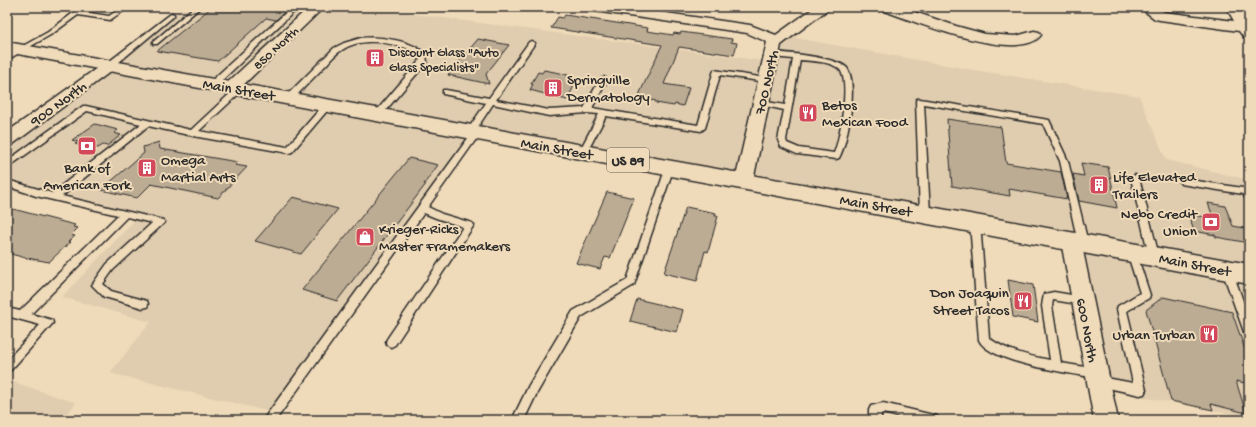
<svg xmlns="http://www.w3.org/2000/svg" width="1256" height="427" font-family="'Gochi Hand',sans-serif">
<rect width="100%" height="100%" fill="#efdab9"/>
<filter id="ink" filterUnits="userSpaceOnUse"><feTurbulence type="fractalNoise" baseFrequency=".025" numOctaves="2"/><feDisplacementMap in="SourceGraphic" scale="8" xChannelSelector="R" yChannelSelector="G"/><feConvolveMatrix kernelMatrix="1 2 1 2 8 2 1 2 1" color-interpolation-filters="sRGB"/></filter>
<g filter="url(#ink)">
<path fill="#e0ccae" d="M184 7H361L770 62 784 36 967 69 1139 96 1166 160 1249 180V417L1100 389 1071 241 470 132 275 413 110 373 151 322 62 297 138 217 7 191V150L109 66Z
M7 380 76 403 61 420H7Z"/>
<path fill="#bcac94" stroke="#2b2b2b" d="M212 7H290L276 20 266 18 218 61 157 51Z
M565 15 648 28 647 31 673 35 674 33 680 34 681 32 732 39 731 42 737 43 734 55 679 47 664 84 689 88 683 106 675 104 674 106 656 103V101L645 99 646 96 639 95 662 45 551 28 558 17 563 18Z
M478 39 509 45 486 74 489 84 448 75Z
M544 70 560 73 568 75 567 77 574 79 571 85 574 86 567 100 530 90 533 84H531L538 72 542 73Z
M947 119 1001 127 1006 163 1061 172 1067 199 1009 189 1010 196 952 186Z
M95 124 118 130 114 133 121 135 107 146 103 145 98 148 92 147 90 148 75 144 78 142 72 140Z
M159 142 160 149 238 162 235 165 247 167 218 198 151 184 137 198 101 190 144 153 143 147Z
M409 158 438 165 424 184H426L337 301 302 290Z
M1081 163 1108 167 1117 208 1079 201 1073 174 1084 176Z
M607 192 634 198 610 258 605 257 600 269 576 263Z
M293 197 338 209 301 254 255 241Z
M1208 203 1225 206 1233 226 1249 229V243L1216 237 1215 235 1194 231 1188 214 1210 218V216L1213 217Z
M686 207 716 213 715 216H718L708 252 705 251 697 281 664 273Z
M7 209H13L75 225 73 227 78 228 71 235 75 236 68 242H70L49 262 22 257 7 253Z
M1008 280 1033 285 1038 322 1013 317Z
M1163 297 1232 312 1249 361V384L1236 381 1246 413 1211 404 1213 410 1171 401 1146 310Z
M637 299 683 310 677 332 630 321Z"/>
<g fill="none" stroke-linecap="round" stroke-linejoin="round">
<defs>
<path id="service" d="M81 7H88L83 12 109 16 122 7H129L110 20 78 15 52 34 7 60V55L48 32Z
M194 7H201L157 44H153V42Z
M292 7H299L216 86H210V82Z
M172 13 174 14V16L112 68H106V64Z
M361 38C378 36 414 40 426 55L427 62 380 117 377 118 373 115 420 60C418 50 407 48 399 46 381 41 358 39 342 50 335 54 330 61 324 67 313 78 303 89 292 100H286V96L334 48 344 43Z
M531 41 535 43 496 100 549 110 584 108 600 79 604 77 608 79 592 108 698 125 714 70 766 78 770 80 766 82 720 75 705 128 701 131 606 116 587 152 583 155 579 152 599 114 587 113 549 116 493 104 475 131H479L480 133 479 135 428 207 442 214 472 223 474 225 395 345 391 347 387 345 386 342 387 339 463 227 436 218 424 213 276 420H263L471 134 466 132 486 103 443 94V90H446L489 98 529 42Z
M769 53C782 51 839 58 847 68 858 83 848 143 839 158L836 159 797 154 781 147 778 140 784 110 761 105 757 103 761 101 785 105 793 59 772 57 768 55ZM800 60C812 61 830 61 839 69 851 78 840 140 834 153L799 148 787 143 786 140Z
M237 87H240L244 89 199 131 287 147 325 103H328L332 105 292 152 289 153 193 136 148 126 62 196 163 220 165 222 163 224 113 270 103 284 111 291 147 301 148 304 147 307 143 308 108 298 104 297 92 285 107 264 152 223 127 217 31 314 52 320 53 323 11 370 7 372V360L40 325 7 316V308L20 311 118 215 36 196 7 186V180L52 193 141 124 87 111 7 168V161L83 106H86L191 130Z
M917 99H920L1049 120 1068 161 1088 243 1086 246H1080L1078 243 1060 161 1043 124 924 104 930 214 928 216H922L920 214 916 101Z
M670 164 674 167 634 285 581 317 537 393 524 420H512L529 385 573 311 627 280 666 167Z
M1135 175 1139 178 1159 256 1157 259H1151L1149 256 1131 178Z
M1184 179 1249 189V200L1246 199 1243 194 1181 184 1180 182Z
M975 220 978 221 980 223 989 338C1007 351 1028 356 1050 360L1042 306 1044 294 1054 292 1083 297 1087 298 1088 301 1087 304 1083 305 1053 300 1052 306 1061 363 1097 369 1101 371 1102 374 1101 377 1133 383 1117 309 1118 306 1140 293 1127 252 1129 249H1135L1150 295 1149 298 1127 311 1146 390 1144 394 1140 395 1099 386 1095 385 1094 381 1095 378C1070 373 990 363 979 340L970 223 972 221Z
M1227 266 1230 267 1232 270 1249 318V336L1245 335 1244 332 1222 270 1224 267Z
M883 403 933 415 937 416 939 420H911L883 413 881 414V420H869V410L871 406Z"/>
<path id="minor" d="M309 7H324L238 90 232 92 226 90 224 87 226 84Z
M587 7H624L750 25 776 35 815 7H831L781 45 753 181 750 186 744 187 738 186 735 181 767 42 747 33 594 11 589 10Z
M880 7H900L956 26 985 34 1016 36 1034 31 1039 32 1041 35C1020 65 910 20 882 10Z
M1139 7H1156L1164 12 1234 21 1226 7H1240L1249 22V39L1244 38 1239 31 1160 20 1155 19Z
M109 61 114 63 117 66 114 69 13 144 7 146V132L104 63Z
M1071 233 1078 236 1081 241 1118 420H1094L1061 241 1064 236Z"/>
<path id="primary" d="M7 42 1249 264V284L7 52Z"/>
</defs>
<use href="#service" stroke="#2b2b2b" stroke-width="3"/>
<use href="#minor" stroke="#2b2b2b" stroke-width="3"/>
<use href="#primary" stroke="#2b2b2b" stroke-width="3"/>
<use href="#service" fill="#efdab9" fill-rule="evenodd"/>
<use href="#minor" fill="#efdab9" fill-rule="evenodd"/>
<use href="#primary" fill="#efdab9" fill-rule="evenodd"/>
</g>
</g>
<defs>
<symbol id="building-square" viewBox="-11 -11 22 22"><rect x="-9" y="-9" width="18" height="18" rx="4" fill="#d1495b" stroke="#efdab9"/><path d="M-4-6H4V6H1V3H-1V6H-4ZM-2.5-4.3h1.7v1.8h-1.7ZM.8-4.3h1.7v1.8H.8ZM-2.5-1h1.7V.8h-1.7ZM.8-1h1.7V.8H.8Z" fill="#fff"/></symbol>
<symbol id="restaurant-square" viewBox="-11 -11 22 22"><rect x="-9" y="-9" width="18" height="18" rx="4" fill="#d1495b" stroke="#efdab9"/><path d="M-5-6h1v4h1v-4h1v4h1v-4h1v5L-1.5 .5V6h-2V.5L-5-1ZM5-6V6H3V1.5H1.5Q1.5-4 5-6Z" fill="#fff"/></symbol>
<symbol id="bank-square" viewBox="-11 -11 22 22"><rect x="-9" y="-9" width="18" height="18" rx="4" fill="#d1495b" stroke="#efdab9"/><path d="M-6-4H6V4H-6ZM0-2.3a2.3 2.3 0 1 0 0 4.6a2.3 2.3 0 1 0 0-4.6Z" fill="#fff"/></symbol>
<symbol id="shop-square" viewBox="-11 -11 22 22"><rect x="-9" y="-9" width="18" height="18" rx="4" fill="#d1495b" stroke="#efdab9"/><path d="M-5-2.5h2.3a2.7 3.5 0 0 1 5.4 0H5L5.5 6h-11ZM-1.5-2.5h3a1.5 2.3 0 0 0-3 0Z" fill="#fff"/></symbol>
</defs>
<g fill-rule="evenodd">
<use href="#building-square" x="364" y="47" width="22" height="22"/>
<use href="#building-square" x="542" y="77" width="22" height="22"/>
<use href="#restaurant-square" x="797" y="102" width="22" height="22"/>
<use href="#bank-square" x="76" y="135" width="22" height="22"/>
<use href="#building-square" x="136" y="157" width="22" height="22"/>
<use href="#building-square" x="1088" y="174" width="22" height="22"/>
<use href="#bank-square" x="1200" y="211" width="22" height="22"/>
<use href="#shop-square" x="354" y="226" width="22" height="22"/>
<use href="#restaurant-square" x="1012" y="290" width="22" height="22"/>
<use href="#restaurant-square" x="1198" y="323" width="22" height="22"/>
</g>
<g text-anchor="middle" stroke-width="4" stroke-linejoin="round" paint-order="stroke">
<g font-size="13" fill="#2b2b2b" stroke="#efdab9">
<text transform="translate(275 47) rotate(-43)" y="5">850 North</text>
</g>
<g font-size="13" fill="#2b2b2b" stroke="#efdab9" text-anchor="start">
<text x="389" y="56">Discount Glass "Auto<tspan x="389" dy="15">Glass Specialists"</tspan></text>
</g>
<rect fill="#efdab9" stroke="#666056" stroke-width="1" x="607" y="148" width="42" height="24" rx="3"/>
<g font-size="14" font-weight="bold" fill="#2b2b2b">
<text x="628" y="165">US 89</text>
</g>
<g font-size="15" fill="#2b2b2b" stroke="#efdab9" text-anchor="start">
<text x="567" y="84">Springville<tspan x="567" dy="17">Dermatology</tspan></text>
<text x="822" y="109">Betos<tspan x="822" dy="17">Mexican Food</tspan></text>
<text x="161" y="164">Omega<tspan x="161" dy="17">Martial Arts</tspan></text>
<text x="87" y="172" text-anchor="middle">Bank of<tspan x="87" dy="17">American Fork</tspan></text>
<text x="1113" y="181">Life Elevated<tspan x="1113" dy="17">Trailers</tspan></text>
<text x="1197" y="218" text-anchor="end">Nebo Credit<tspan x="1197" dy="17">Union</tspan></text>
<text x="379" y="233">Krieger-Ricks<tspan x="379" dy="17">Master Framemakers</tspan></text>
<text x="1009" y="297" text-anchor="end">Don Joaquin<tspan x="1009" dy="17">Street Tacos</tspan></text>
<text x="1195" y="339" text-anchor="end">Urban Turban</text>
</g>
<g font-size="15" fill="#2b2b2b" stroke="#efdab9">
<text transform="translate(766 82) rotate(-77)" y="5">700 North</text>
<text transform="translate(239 89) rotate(10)" y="5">Main Street</text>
<text transform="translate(58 103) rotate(-36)" y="5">900 North</text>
<text transform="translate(557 148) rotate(10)" y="5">Main Street</text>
<text transform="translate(876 205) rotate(10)" y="5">Main Street</text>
<text transform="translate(1195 264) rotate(11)" y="5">Main Street</text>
<text transform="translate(1088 330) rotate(79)" y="5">600 North</text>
</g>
</g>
<rect width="1256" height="427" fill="none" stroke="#efdab9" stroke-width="24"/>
<rect x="12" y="12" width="1232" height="403" fill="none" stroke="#2b2b2b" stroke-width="1.5" filter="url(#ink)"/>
</svg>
